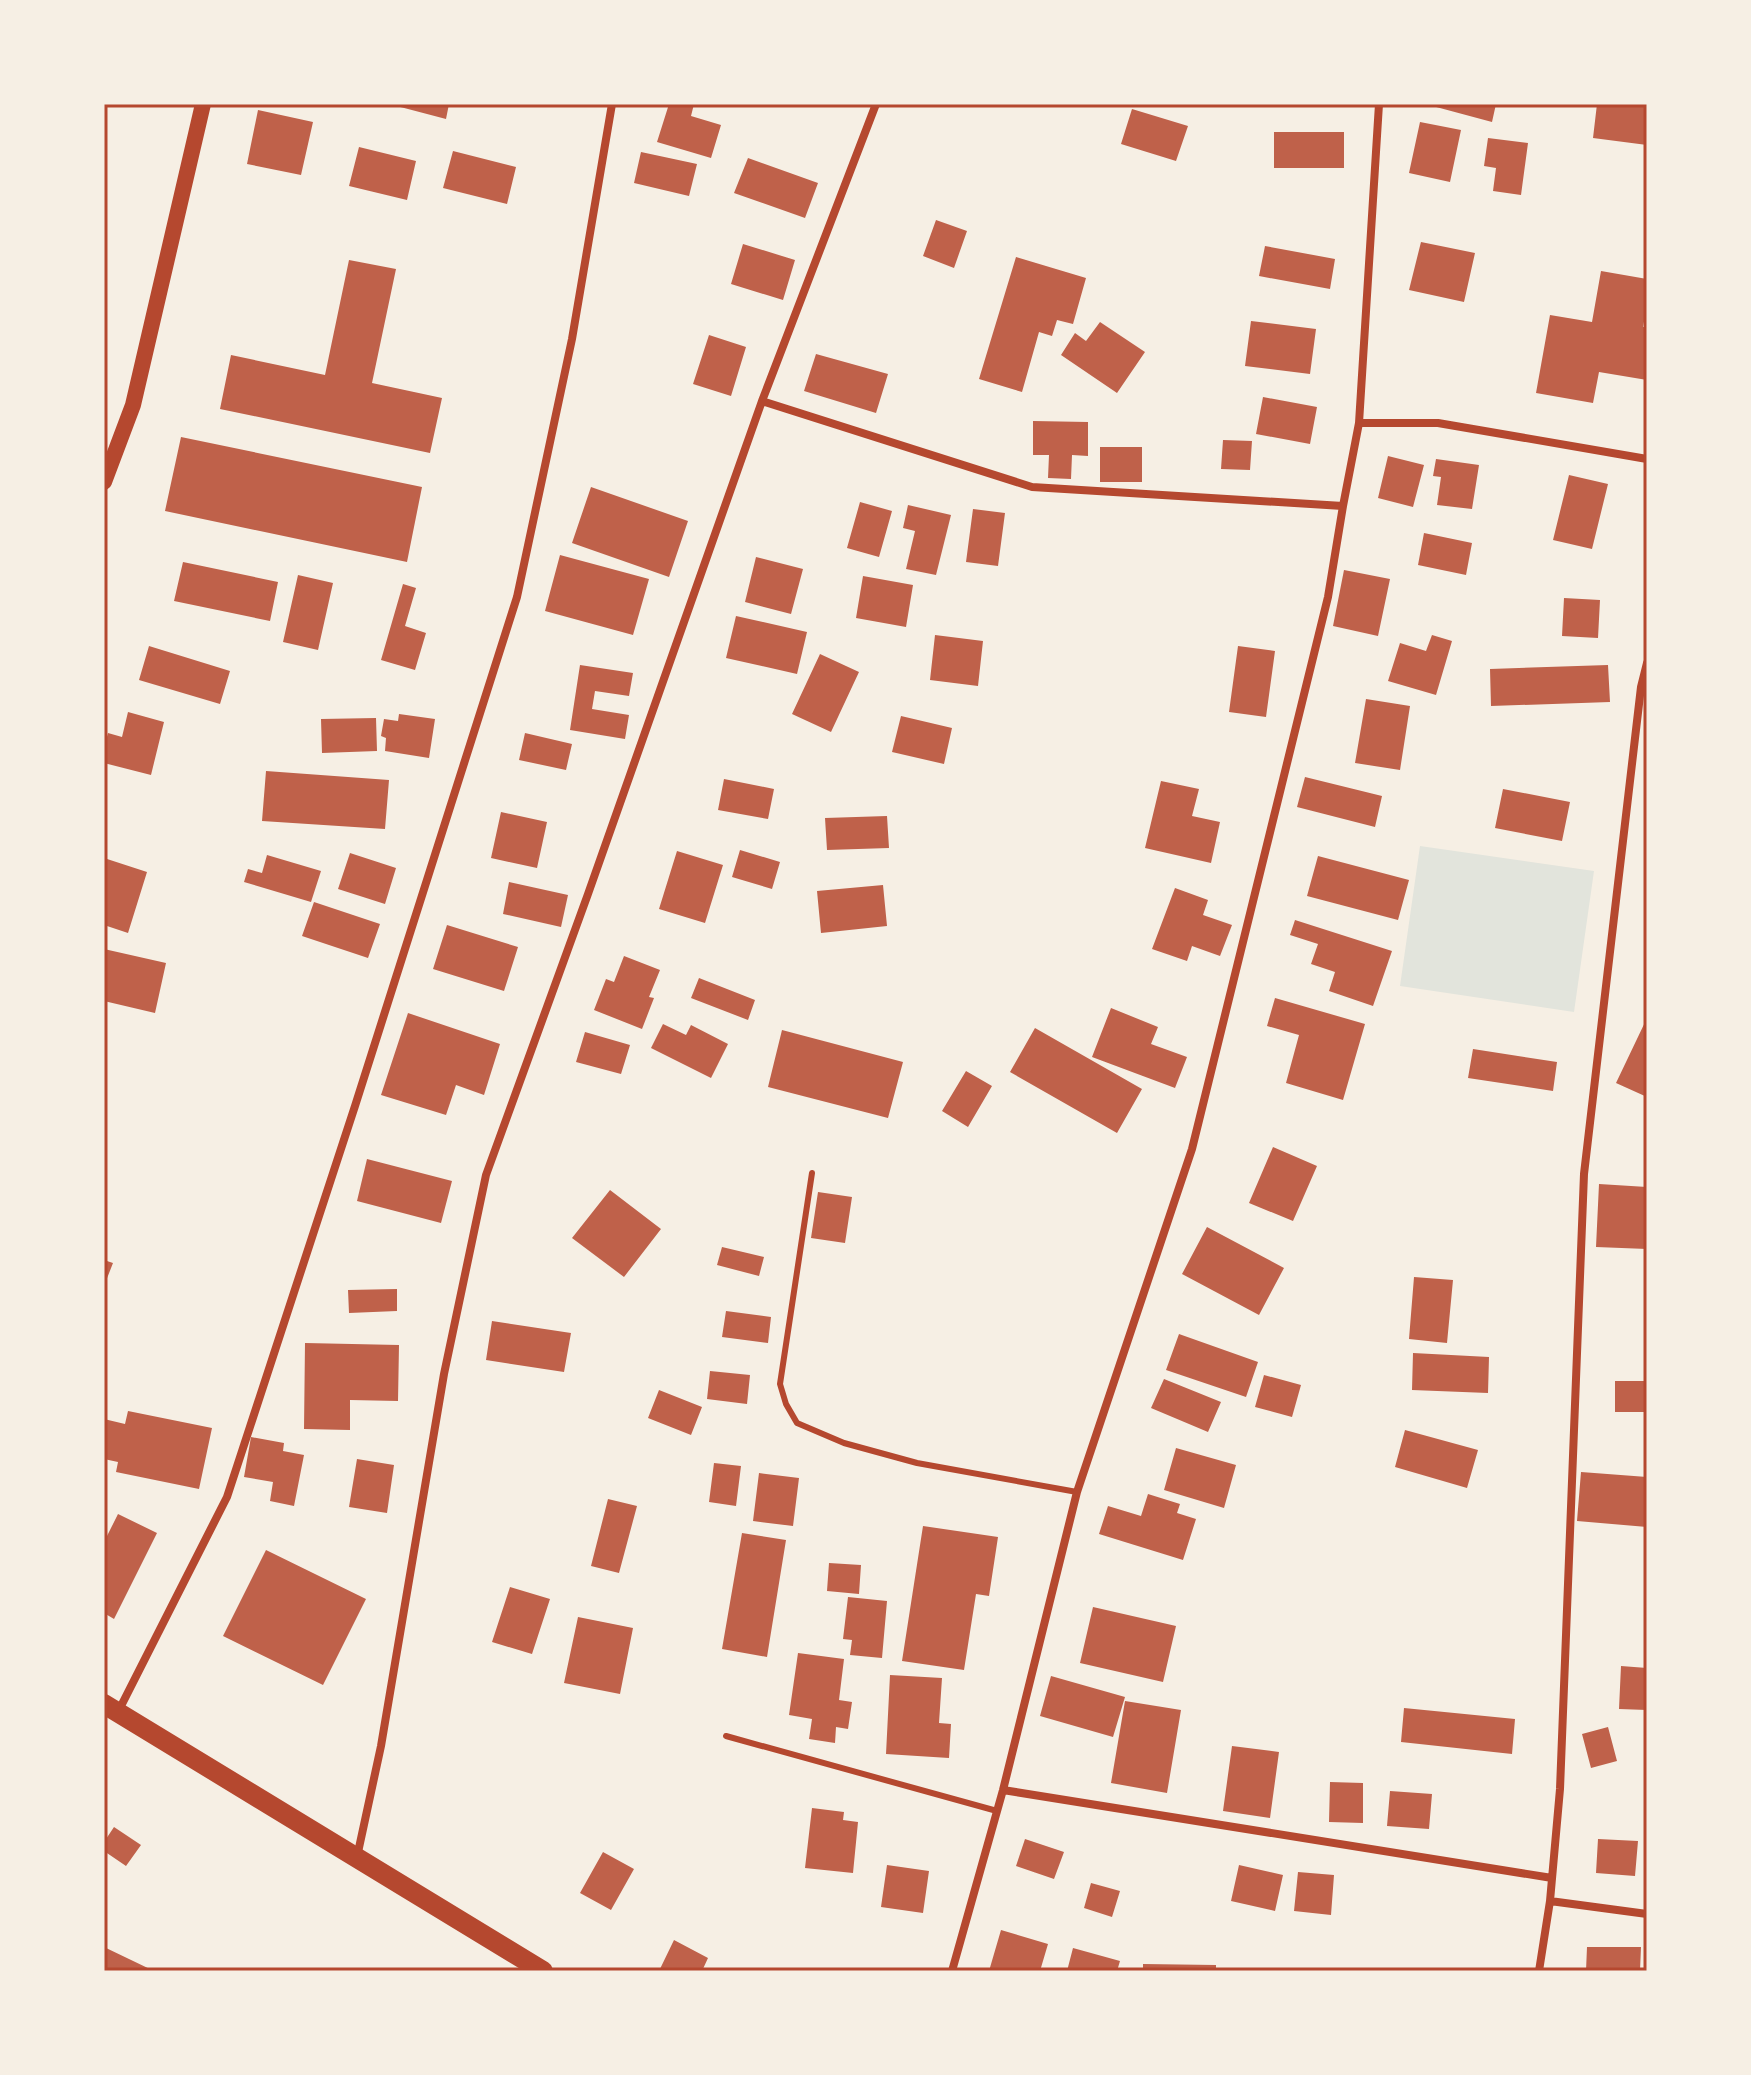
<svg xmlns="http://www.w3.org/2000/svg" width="1751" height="2075" font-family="'Alegreya Sans',sans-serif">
<rect width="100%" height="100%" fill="#f6efe4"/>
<path fill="#e2e4dc" d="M1420 846 1594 871 1574 1012 1400 986Z"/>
<path fill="#bf614a" d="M389 104H449L446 119Z
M669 104H694L691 116 721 125 711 158 657 142Z
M1425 104H1496L1492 122Z
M1597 104H1647V145L1593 138Z
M1132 109 1188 126 1176 161 1121 144Z
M258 110 313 122 301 175 247 164Z
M1420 122 1461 130 1450 182 1409 173Z
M1274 132H1344V168H1274Z
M1488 138 1528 143 1521 195 1493 191 1496 168 1484 166Z
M359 147 416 161 407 200 349 186Z
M453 151 516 167 507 204 443 188Z
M641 152 697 164 689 196 634 183Z
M748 158 818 183 805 218 734 193Z
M936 220 967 231 954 268 923 256Z
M1421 242 1475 253 1464 302 1409 290Z
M743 244 795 260 783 300 731 284Z
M1265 246 1335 259 1330 289 1259 276Z
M1016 257 1086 278 1073 324 1057 320 1052 336 1039 332 1022 392 979 379Z
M349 260 396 269 372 383 442 398 430 453 220 409 231 355 325 375Z
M1601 271 1647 279V305L1643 327H1647V380L1599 372 1593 403 1536 393 1550 315 1592 322Z
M1251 321 1316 329 1310 374 1245 366Z
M1100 322 1145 352 1117 393 1061 355 1075 333 1086 341Z
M709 335 746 347 731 396 693 384Z
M816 354 888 374 876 413 804 391Z
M1263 397 1317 407 1310 444 1256 434Z
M1033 421 1088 422V456L1072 455 1071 479 1048 478 1049 455H1033Z
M181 437 422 487 407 562 165 511Z
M1223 440 1252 441 1250 470 1221 469Z
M1100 447H1142V482H1100Z
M1388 456 1424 465 1413 507 1378 498Z
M1436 459 1479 465 1472 509 1437 505 1441 477 1433 476Z
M1569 475 1608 484 1592 549 1553 540Z
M591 487 688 521 669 577 572 543Z
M860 502 892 511 879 557 847 548Z
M908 505 951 515 936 575 906 569 915 531 903 528Z
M973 509 1005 513 998 566 966 562Z
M1424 533 1472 543 1466 575 1418 565Z
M560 555 649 579 633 635 545 611Z
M756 557 803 569 791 614 745 602Z
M183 562 278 582 270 621 174 601Z
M1344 570 1390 579 1378 636 1333 626Z
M298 575 333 583 318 650 283 642Z
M863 576 913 585 906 627 856 618Z
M403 584 416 588 405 626 426 633 415 670 381 660Z
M1564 598 1600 600 1598 638 1562 636Z
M736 616 807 632 797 674 726 658Z
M935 635 983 641 978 686 930 680Z
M1432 635 1452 641 1436 695 1388 681 1400 643 1426 651Z
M149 646 230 671 220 704 139 680Z
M1238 646 1275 651 1266 717 1229 712Z
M820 654 859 672 831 732 792 714Z
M580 665 633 673 629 696 595 691 592 709 629 715 625 739 570 730Z
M1608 665 1610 702 1491 706 1490 669Z
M1366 699 1410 706 1400 770 1355 763Z
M128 712 164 722 151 775 104 763V748L108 733 122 737Z
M399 714 435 719 429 758 385 751 386 738 381 736 384 719 398 721Z
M901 716 952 728 944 764 892 752Z
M376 718 377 751 322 753 321 719Z
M525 733 572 744 566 770 519 760Z
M266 771 389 780 385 829 262 821Z
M1305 777 1382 796 1375 827 1297 807Z
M724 779 774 789 768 819 718 810Z
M1161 781 1199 789 1192 816 1220 822 1211 863 1145 848Z
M1503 789 1570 802 1562 841 1495 828Z
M501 812 547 822 537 868 491 858Z
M887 816 889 848 827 850 825 818Z
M740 850 780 862 772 889 732 877Z
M677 851 723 865 705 923 659 909Z
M350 853 396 868 385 904 338 889Z
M267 855 321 871 311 902 244 882 248 869 262 873Z
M1318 856 1409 880 1398 920 1307 896Z
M104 858 147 872 128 933 104 925Z
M509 882 568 895 561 927 503 914Z
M883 885 887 926 821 933 817 891Z
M1175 888 1208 900 1203 915 1232 925 1220 956 1192 946 1187 961 1152 949Z
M314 902 380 924 368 958 302 936Z
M1295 920 1392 951 1373 1006 1329 991 1335 972 1311 964 1318 944 1290 935Z
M447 925 518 947 504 991 433 969Z
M104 949 166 963 155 1013 104 1001Z
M624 956 660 970 649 997 654 998 642 1029 594 1010 606 979 614 982Z
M699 978 755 1000 748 1020 691 998Z
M1275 998 1365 1024 1343 1100 1286 1083 1299 1035 1267 1026Z
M1111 1008 1158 1027 1151 1044 1187 1057 1175 1088 1092 1057Z
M408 1013 500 1044 484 1095 456 1085 446 1115 381 1095Z
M1647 1018V1097L1616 1083Z
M663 1024 686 1035 691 1025 728 1044 711 1078 651 1048Z
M1035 1028 1142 1089 1117 1133 1010 1072Z
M782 1030 903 1062 888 1118 768 1087Z
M585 1032 630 1045 621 1074 576 1062Z
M1473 1049 1557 1062 1553 1091 1468 1078Z
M966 1071 992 1086 968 1127 942 1111Z
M1273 1147 1317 1166 1293 1221 1249 1203Z
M367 1159 452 1181 441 1223 357 1201Z
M1599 1184 1647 1187V1249L1596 1247Z
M610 1190 661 1229 624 1277 572 1238Z
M818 1192 852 1197 845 1243 811 1238Z
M1207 1227 1284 1268 1259 1315 1182 1274Z
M722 1247 764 1257 759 1276 717 1265Z
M104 1260 113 1263 104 1286Z
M1414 1277 1453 1280 1447 1343 1409 1339Z
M397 1289V1311L349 1313 348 1290Z
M726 1311 771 1317 768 1343 722 1337Z
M492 1321 571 1333 564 1372 486 1360Z
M1179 1334 1258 1362 1246 1397 1166 1370Z
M305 1343 399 1345 398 1401 350 1400V1430L304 1429Z
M1413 1353 1489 1357 1488 1393 1412 1390Z
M710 1371 750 1375 747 1404 707 1399Z
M1264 1375 1301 1385 1292 1417 1255 1407Z
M1164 1379 1221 1402 1208 1432 1151 1408Z
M1615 1381H1647V1412H1615Z
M659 1390 702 1407 691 1435 648 1418Z
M128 1411 212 1428 199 1489 116 1472 118 1462 104 1459V1419L125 1424Z
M1405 1430 1478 1450 1467 1488 1395 1467Z
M251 1437 284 1443 283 1451 304 1455 294 1506 270 1501 273 1482 244 1477Z
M1176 1448 1236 1465 1224 1508 1164 1490Z
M357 1459 394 1465 387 1513 349 1507Z
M714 1463 741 1466 736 1506 709 1502Z
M1581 1472 1647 1477V1527L1577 1521Z
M759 1473 799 1478 793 1526 753 1521Z
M1148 1494 1180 1504 1177 1513 1196 1519 1183 1560 1099 1534 1108 1506 1141 1516Z
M608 1499 637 1506 619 1573 591 1566Z
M118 1514 157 1533 114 1619 104 1613V1542Z
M923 1526 998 1537 989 1596 976 1594 964 1670 902 1661Z
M742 1533 786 1540 767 1657 722 1649Z
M266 1550 366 1599 323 1685 223 1636Z
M829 1563 861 1565 859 1594 827 1591Z
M510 1587 550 1599 532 1654 492 1642Z
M848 1597 887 1601 882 1658 850 1655 852 1640 843 1639Z
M1093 1607 1176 1626 1163 1682 1080 1663Z
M578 1617 633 1628 620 1694 564 1683Z
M798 1653 844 1659 839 1700 852 1702 848 1729 836 1727 835 1743 809 1739 812 1719 789 1715Z
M1621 1666 1647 1668V1710L1619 1709Z
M890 1675 942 1678 939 1723 951 1724 949 1758 886 1754Z
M1051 1676 1125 1697 1113 1737 1040 1716Z
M1125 1701 1181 1710 1167 1793 1111 1783Z
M1404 1708 1515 1719 1512 1754 1401 1742Z
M1608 1727 1617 1761 1591 1768 1582 1734Z
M1232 1746 1279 1752 1270 1818 1223 1811Z
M1330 1782 1363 1783V1823L1329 1822Z
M1390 1791 1432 1794 1429 1829 1387 1826Z
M812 1808 844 1812 843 1820 858 1822 853 1873 805 1868Z
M114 1827 141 1845 126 1866 104 1851V1842Z
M1025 1839 1064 1852 1054 1879 1016 1866Z
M1598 1839 1638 1841 1635 1876 1596 1873Z
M603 1852 634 1869 611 1910 580 1893Z
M887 1865 929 1871 923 1913 881 1907Z
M1239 1865 1283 1875 1275 1911 1231 1901Z
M1298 1872 1334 1875 1331 1915 1294 1911Z
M1091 1883 1120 1891 1112 1917 1084 1908Z
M1001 1930 1048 1944 1040 1971H989Z
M674 1940 708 1958 702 1971H659Z
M104 1947 154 1971H104Z
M1587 1947H1641L1640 1971H1586Z
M1073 1948 1120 1961 1117 1971H1067Z
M1143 1964 1216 1965V1971H1143Z"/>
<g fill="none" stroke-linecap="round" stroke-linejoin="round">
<path stroke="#b5482f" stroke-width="6" d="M812 1173 780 1384 786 1404 797 1423 844 1443 917 1463 1077 1492
M726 1736 997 1811"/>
<path stroke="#b5482f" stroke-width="8" d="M762 401 1032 487 1343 506
M1359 423H1438L1647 459
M118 1712 227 1497 355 1106 517 597 572 339 612 104
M1003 1790 1552 1878
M357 1857 381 1746 444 1374 486 1175 588 894 762 401 876 104
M1550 1901 1647 1914
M952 1971 1003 1790 1077 1492 1192 1149 1328 597 1343 506 1359 423 1379 104
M1539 1971 1550 1901 1560 1789 1584 1174 1641 687 1647 663"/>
<path stroke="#b5482f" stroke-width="16" d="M104 482 133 405 203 104"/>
<path stroke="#b5482f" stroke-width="20" d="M104 1704 543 1971"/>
</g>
<rect width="1751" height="2075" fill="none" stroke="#f6efe4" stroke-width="212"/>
<rect x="106" y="106" width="1539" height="1863" fill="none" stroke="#b5482f" stroke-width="3"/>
</svg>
